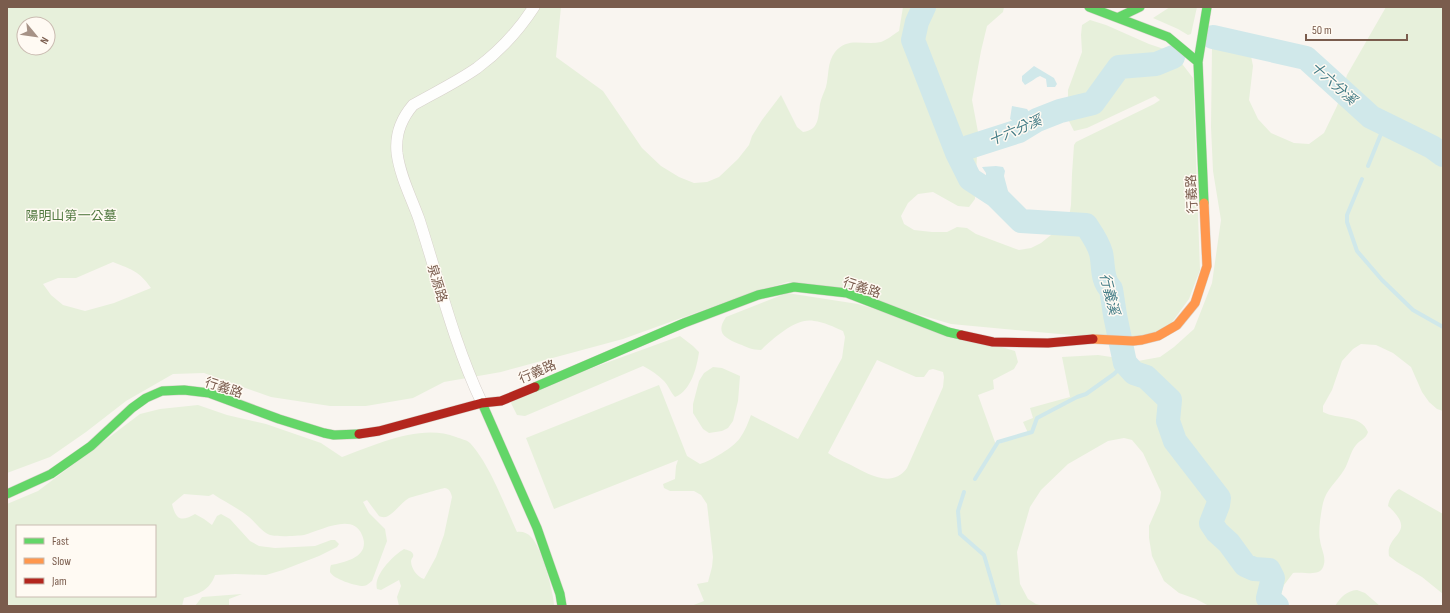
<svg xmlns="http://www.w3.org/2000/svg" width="1450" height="613" font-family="'Sofia Sans Condensed','Noto Sans TC',sans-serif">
<rect width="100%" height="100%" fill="#f9f5f0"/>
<path fill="#e7f0db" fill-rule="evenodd" d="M7 7H561L556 57 603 91 642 148 661 166 679 177 694 183 707 182 719 177 738 159 749 145 752 136 762 120 781 95 797 127 803 132C819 130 818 118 820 104 821 98 824 93 826 87 829 76 827 62 835 52 848 36 864 46 881 42 887 40 894 34 899 31L903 7H1004L1003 12 987 26 981 51 972 100 978 132 975 199 969 207 958 206 933 192 918 194 908 203 901 216 904 224 914 230 932 232H947L957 227 967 228 976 234 1019 250 1031 248 1041 243 1056 231 1069 217 1071 205 1072 174 1074 145 1076 142 1154 104 1160 100 1155 96 1087 128 1074 131 1068 119V90L1082 52 1081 35 1082 25 1090 20 1106 25 1149 44 1173 52 1193 78 1200 270 1189 299 1170 325 1154 336 1103 338 951 324 863 298 788 282 745 295 623 339 501 372 444 382 413 398 366 406H330L271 397 204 373 173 374 126 401 86 432 50 457 7 473ZM24 24H48V48H24ZM113 262C133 270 139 271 151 288L114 303 85 311 63 305 51 295 43 284 58 278H76Z
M1170 7H1197L1191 34 1188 35 1178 29 1153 18Z
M1386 7H1443V411L1437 409 1429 402 1422 392 1411 367 1393 353 1376 345 1361 344 1353 349 1342 361 1332 390 1323 406V412C1338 420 1361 414 1368 432 1366 439 1360 440 1356 445 1350 452 1349 462 1344 470 1336 483 1327 488 1323 503 1321 512 1318 531 1320 540 1321 550 1328 559 1322 569 1317 576 1301 572 1293 573L1284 585 1280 598 1284 606H1209L1196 599 1179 593 1164 581 1152 556 1149 538V526L1160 501 1161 492 1143 453 1132 440 1124 438 1108 441 1068 464 1041 490 1030 507 1017 552 1020 584 1028 599 1036 604 1044 606H691L704 601 697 584 708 582 712 567 713 557 707 504 701 495 694 491H670L664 488 663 484 675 479 676 466 678 460 554 509 526 438 659 385 687 456 700 464C711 461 734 447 740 438 745 431 748 423 751 415L798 439 842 358 845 337 843 331C834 327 824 322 814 321 796 317 773 339 761 350 752 350 747 347 739 344 725 338 715 333 726 317L787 293 858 304 1015 351 1018 362 1014 369 993 380 994 389 978 395 996 445 1028 433 1023 422 1033 418 1030 408 1070 397 1062 357 1098 355 1138 361 1160 357 1174 347 1194 329 1212 283 1221 220 1213 171 1211 127 1212 48 1215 44 1241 50 1251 56 1253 66 1249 100 1258 119 1271 133 1294 143 1309 144 1324 133 1337 106 1347 75ZM877 360 916 377H924L929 370 933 369 943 372 944 377 943 387 907 468C892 489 868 474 851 465 843 461 835 458 828 453Z
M680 336 693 346 699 352C697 367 691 391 675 397 670 392 669 386 664 381 658 375 651 370 643 366L525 416 517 415 511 403 515 396Z
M713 367 722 368 740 376 738 401 733 421 728 428 722 431 709 433 703 429 693 413V404L699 381 704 373Z
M198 405 227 415 266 424 321 443 342 457C375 445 421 423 456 437 461 439 467 440 470 443 489 463 505 506 517 532 522 531 528 533 531 537 541 546 554 593 554 606H399L397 597 401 586 399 580 381 590 377 589C373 575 394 555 404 549 407 550 412 551 413 554 414 557 412 557 411 561 411 568 417 577 424 579L436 557 444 535 452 497C451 493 450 489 445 488 443 488 412 497 409 498 402 502 393 514 388 516 385 518 381 517 379 516L367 500 363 502 369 513 385 529 387 541 372 581C369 583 367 586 363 586 356 586 333 579 330 572 330 570 330 567 331 565 347 562 371 556 362 535 353 512 320 531 304 535 297 536 277 537 270 535 262 532 256 523 249 517 238 508 225 502 213 494L209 496 184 494 172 504C176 520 181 522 195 514L204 519 212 525 217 516 221 514 230 519 250 541 259 546 275 548 315 546 331 540H335L339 544 337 547 319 556 283 570 266 575 235 574 215 575C210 590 199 594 184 598L182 606H7V504L38 491 140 414 160 409ZM17 526H155V596H17Z
M1399 489 1443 514V594L1422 577 1397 562 1389 556C1385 533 1419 534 1388 506 1389 499 1393 493 1399 489Z
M1357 590 1365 593 1380 606H1335C1341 597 1346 591 1357 590Z
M242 594 229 599V606H195L202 597Z"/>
<path fill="#d0e8ea" d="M1034 66 1054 78 1057 84 1055 87H1047L1046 79 1040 76C1035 78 1031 82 1025 85L1022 81V76Z
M1012 106 1027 109 1029 112 1026 116H1022V120L1019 123 1014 122 1010 119Z
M996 166 1003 167 1005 171 1004 176 1008 191 1001 195 986 179V173L982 167Z"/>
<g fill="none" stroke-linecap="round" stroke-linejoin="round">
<path stroke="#d0e8ea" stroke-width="4" d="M1368 166 1385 124
M1362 179 1347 215V222L1357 251 1382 280 1413 310 1443 327
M975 479 998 442 1032 432 1037 418 1077 397 1086 394 1114 374 1125 363
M964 492 958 511 960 534 984 555 999 606"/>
<path stroke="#d0e8ea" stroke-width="24" d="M924 7 917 22 913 40 957 153 970 179 996 196 1021 221 1086 225C1092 234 1098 242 1101 253 1104 265 1101 280 1111 289L1115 315 1125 363 1134 373 1146 377 1170 400 1168 421 1175 441 1219 498 1218 505 1211 523 1217 532 1229 543 1245 565 1254 569 1269 570 1273 578 1268 598 1277 606
M1213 37 1306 58 1371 117 1432 147 1443 155
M957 153 969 147 1019 131 1037 120 1060 111 1093 103 1119 67 1156 64 1173 57"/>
<defs>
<path id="street" d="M482 403C454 344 439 281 419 219 411 197 400 176 397 153 395 134 401 119 413 105 434 93 457 82 477 68 500 51 519 30 534 7"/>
<path id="fast" d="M1089 7 1168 37 1198 62
M1119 17 1140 7
M1204 203 1198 62 1207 7
M535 387 684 323 758 295 794 287 847 293 948 332 961 335
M482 403 537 528 560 594 562 606
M7 494 51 474 91 446 132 408 146 398 162 391 184 390 209 393 279 419 324 433 334 435 359 434"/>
<path id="slow" d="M1093 339 1133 341 1142 340 1158 336 1177 325 1195 303 1207 266 1204 203"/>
<path id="jam" d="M961 335 993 342 1048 343 1093 339
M359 434 379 431 482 403 501 401 535 387"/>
</defs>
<use href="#street" stroke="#d7d1cb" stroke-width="12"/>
<use href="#fast" stroke="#d9d2cb" stroke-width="10"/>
<use href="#slow" stroke="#d9d2cb" stroke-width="10"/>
<use href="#jam" stroke="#d9d2cb" stroke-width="10"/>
<use href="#street" stroke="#fefefd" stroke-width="11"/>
<use href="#fast" stroke="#63d668" stroke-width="9"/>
<use href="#slow" stroke="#ff974d" stroke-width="9"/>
<use href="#jam" stroke="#b3261e" stroke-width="9"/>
</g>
<g text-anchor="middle" stroke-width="3" stroke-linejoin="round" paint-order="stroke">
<g font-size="13" fill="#7a5c4d" stroke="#fffaf3">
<text transform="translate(1191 194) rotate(-93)" y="5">行義路</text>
<text transform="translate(438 283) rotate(73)" y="5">泉源路</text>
<text transform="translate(862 287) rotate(18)" y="5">行義路</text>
<text transform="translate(537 371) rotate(-23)" y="5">行義路</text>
<text transform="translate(224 387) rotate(18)" y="5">行義路</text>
</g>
<g font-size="13" fill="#537a41" stroke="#fffaf3">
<text x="71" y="220">陽明山第一公墓</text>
</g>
<g font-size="14" font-style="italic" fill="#437c86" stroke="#fffaf3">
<text transform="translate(1334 83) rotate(42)" y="5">十六分溪</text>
<text transform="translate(1015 130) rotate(-23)" y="5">十六分溪</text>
<text transform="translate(1110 294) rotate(76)" y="5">行義溪</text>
</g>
</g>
<rect width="1450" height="613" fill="none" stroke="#7a5c4d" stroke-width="16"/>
<rect x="16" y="525" width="140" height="72" fill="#fffaf3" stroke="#cabbb1"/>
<rect x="24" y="538" width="20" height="6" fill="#63d668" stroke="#cabbb1"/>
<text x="52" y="545" font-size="12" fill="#7a5c4d">Fast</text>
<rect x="24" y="558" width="20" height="6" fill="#ff974d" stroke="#cabbb1"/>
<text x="52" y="565" font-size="12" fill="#7a5c4d">Slow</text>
<rect x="24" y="578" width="20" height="6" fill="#b3261e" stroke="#cabbb1"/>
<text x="52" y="585" font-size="12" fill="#7a5c4d">Jam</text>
<g transform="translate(36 36) rotate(119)"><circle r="19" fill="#fffaf3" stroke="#cabbb1"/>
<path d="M0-3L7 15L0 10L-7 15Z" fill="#a69286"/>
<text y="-6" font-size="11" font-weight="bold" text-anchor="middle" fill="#7a5c4d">N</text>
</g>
<path d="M1306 34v6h101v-6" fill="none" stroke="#7a5c4d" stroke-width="2"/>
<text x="1312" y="34" font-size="12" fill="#7a5c4d" stroke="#fffaf3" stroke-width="3" paint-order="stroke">50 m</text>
</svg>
